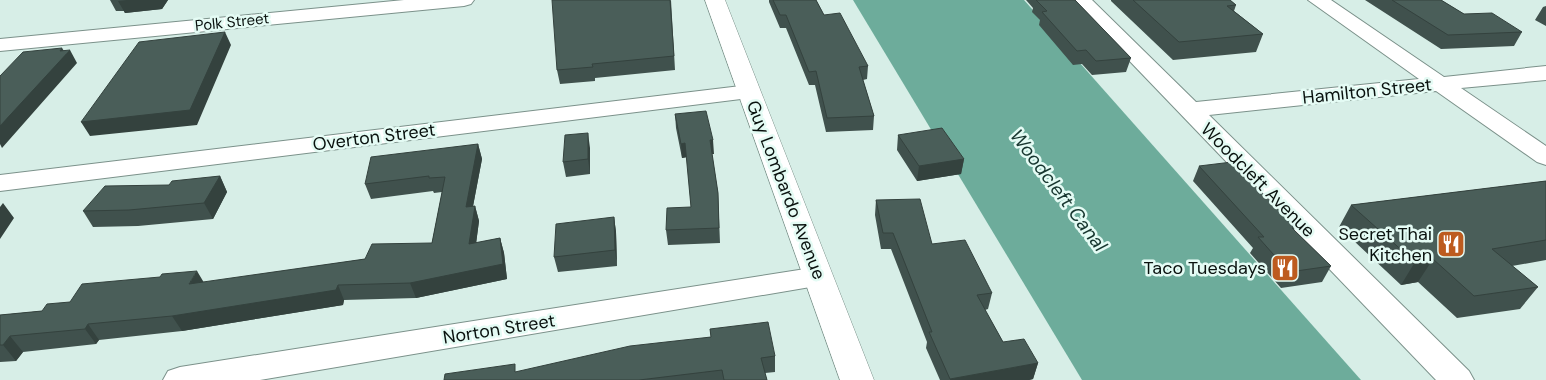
<svg xmlns="http://www.w3.org/2000/svg" width="1546" height="380" font-family="'DM Sans',sans-serif">
<rect width="100%" height="100%" fill="#d7eee7"/>
<path fill="#6dac9b" d="M853 0H1024L1361 380H1082Z"/>
<g fill="none" stroke-linecap="round" stroke-linejoin="round">
<defs>
<path id="minor" d="M404 0H474L471 4 464 6 0 51V39Z
M1071 0H1092L1196 102 1419 79 1308 0H1331L1444 77 1546 66V80L1461 88 1546 146V165L1537 162 1436 91 1209 115 1469 371 1474 380H1436Z
M749 85 757 87 760 92 757 97 0 191V175Z
M818 267 828 270 833 277 828 284 260 380H163L168 371 180 367Z"/>
<path id="tertiary" d="M705 0H725L874 380H840Z"/>
</defs>
<use href="#minor" stroke="#7b918a" stroke-width="2"/>
<use href="#tertiary" stroke="#7b918a" stroke-width="1"/>
<use href="#minor" fill="#fff" fill-rule="evenodd"/>
<use href="#tertiary" fill="#fff" fill-rule="evenodd"/>
</g>
<path fill="#40514d" d="M110 0H168L162 9 125 13 124 11H116Z
M671 0 675 70 595 78V81L560 84 557 70Z
M769 0H816L824 15 868 66 867 79 863 80 874 116 873 130 826 132 815 85H809L786 28H780L769 2Z
M1026 0H1075L1131 58 1126 72 1092 75 1082 64 1073 65 1039 25 1040 20 1032 12 1033 8Z
M1111 0H1230L1236 5 1234 11 1263 34 1256 52 1173 60 1111 1Z
M1365 0H1441L1464 14 1522 32 1514 46 1441 49Z
M1546 6V26L1535 20 1543 7Z
M675 114 714 154H712L718 193 720 243 668 245 666 230 691 207 687 157 682 158 676 128Z
M898 135 964 159 961 174 917 181 897 150Z
M478 144 482 159 473 206H475L479 221 476 243 500 238 504 253 507 279 416 298 344 300 343 305 182 331 99 340 96 344 23 352 16 361 0 362V315L42 311 70 302 365 259 432 243 442 192 434 193 433 191 371 199 365 184Z
M590 148V174L566 177 563 162Z
M1199 166 1296 227 1294 230 1331 266 1322 282 1281 288 1250 253 1253 248 1193 181Z
M220 176 227 192 213 219 138 226 93 227 83 211 169 185Z
M1546 181V260L1512 266 1538 287 1520 309 1457 318 1418 282 1401 285 1339 227 1351 205Z
M876 200 932 244 992 293 988 309 985 310 1003 342 1038 363 1033 379 1029 380H940L926 348 927 342 891 249H881L875 215Z
M614 217 616 232 617 266 558 272 554 257Z
M710 329 775 356V372L765 373 767 380H444L518 372 711 337Z"/>
<path fill="#34423e" d="M127 0H168L162 9 125 13 118 1Z
M225 32 231 45 197 125 90 136 81 122Z
M62 48 66 54 70 50 77 63 2 148 0 144V126Z
M588 133 590 148V174L588 159Z
M710 140H713L714 154H711Z
M685 143 687 157 682 158 681 144Z
M478 144 482 159 470 222 466 207Z
M964 159 961 174 917 181 919 166Z
M220 176 227 192 213 219 204 203Z
M3 203 14 218 0 239V207Z
M475 206 479 221 474 260 469 244Z
M614 217 616 232 617 266 615 250Z
M500 238 504 253 507 279 416 298 410 283Z
M1433 259 1418 282 1401 285 1415 262Z
M197 271 206 286 189 284Z
M338 285 344 300 343 305 182 331 172 316Z
M88 324 99 340 96 344 85 329Z
M10 336 23 352 16 361 3 345Z
M1038 363 1033 379 1029 380H950V379Z"/>
<path fill="#4a5e59" stroke="#34423e" d="M552 0H670L674 56 592 64 593 67 557 70Z
M773 0H816L824 15 840 13 868 66 859 67 874 116 827 118 816 71 809 72 786 15H780Z
M1036 0H1075L1131 58 1096 61 1086 50 1077 51 1042 12 1047 11Z
M1133 0H1230L1236 5 1227 6 1263 34 1179 42Z
M1392 0H1441L1464 14 1492 13 1522 32 1448 35Z
M225 32 190 110 81 122 139 42Z
M62 48 60 51 70 50 0 126V76L23 52Z
M706 111 713 140H710L718 193 719 228 666 230 667 208 691 207 685 143 681 144 675 114Z
M942 128 964 159 919 166 898 135Z
M588 133V159L563 162 565 135Z
M478 144 466 207 475 206 469 244 500 238 503 264 410 283 338 285 336 290 172 316 88 324 85 329 10 336 3 345H0V315L42 311 47 304 70 302 82 284 160 277 162 274 197 271 189 284 365 259 372 244 432 243 445 177 429 178V176L365 184 371 157Z
M1232 162 1296 227 1292 228 1331 266 1289 272 1258 237H1264L1199 166Z
M220 176 204 203 129 210 83 211 105 186 169 185 172 181Z
M1546 181V240L1492 249 1538 287 1474 296 1433 259 1415 262 1351 205Z
M920 199 932 244 965 240 992 293 977 295 1003 342 1024 339 1038 363 950 379 929 332H932L893 233H883L876 200Z
M614 217 615 250 554 257 556 224Z
M768 322 775 356 761 358 767 380H724L722 370 639 380H444L445 374 515 364V372L630 346 711 337 710 329Z"/>
<defs>
<symbol id="restaurant-square" viewBox="-11 -11 22 22"><rect x="-9" y="-9" width="18" height="18" rx="4" fill="#bd5b1f" stroke="#e4fbf4"/><path d="M-5-6h1v4h1v-4h1v4h1v-4h1v5L-1.5 .5V6h-2V.5L-5-1ZM5-6V6H3V1.5H1.5Q1.5-4 5-6Z" fill="#fff"/></symbol>
</defs>
<g fill-rule="evenodd">
<use href="#restaurant-square" x="1435" y="228" width="32" height="32"/>
<use href="#restaurant-square" x="1269" y="252" width="32" height="32"/>
</g>
<g text-anchor="middle" stroke-width="5" stroke-linejoin="round" paint-order="stroke">
<g font-size="15" fill="#09110e" stroke="#e4fbf4">
<text transform="translate(232 22) rotate(-6)" y="5">Polk Street</text>
</g>
<g font-size="18" fill="#09110e" stroke="#e4fbf4">
<text transform="translate(1367 91) rotate(-6)" y="6">Hamilton Street</text>
<text transform="translate(374 137) rotate(-7)" y="6">Overton Street</text>
<text transform="translate(1258 180) rotate(45)" y="6">Woodcleft Avenue</text>
<text transform="translate(786 190) rotate(69)" y="6">Guy Lombardo Avenue</text>
<text transform="translate(499 329) rotate(-9)" y="6">Norton Street</text>
</g>
<g font-size="18" fill="#09110e" stroke="#e4fbf4" text-anchor="end">
<text x="1432" y="240">Secret Thai<tspan x="1432" dy="21">Kitchen</tspan></text>
<text x="1266" y="274">Taco Tuesdays</text>
</g>
<g font-size="19" font-style="italic" fill="#17362f" stroke="#e4fbf4">
<text transform="translate(1059 190) rotate(53)" y="7">Woodcleft Canal</text>
</g>
</g>
</svg>
